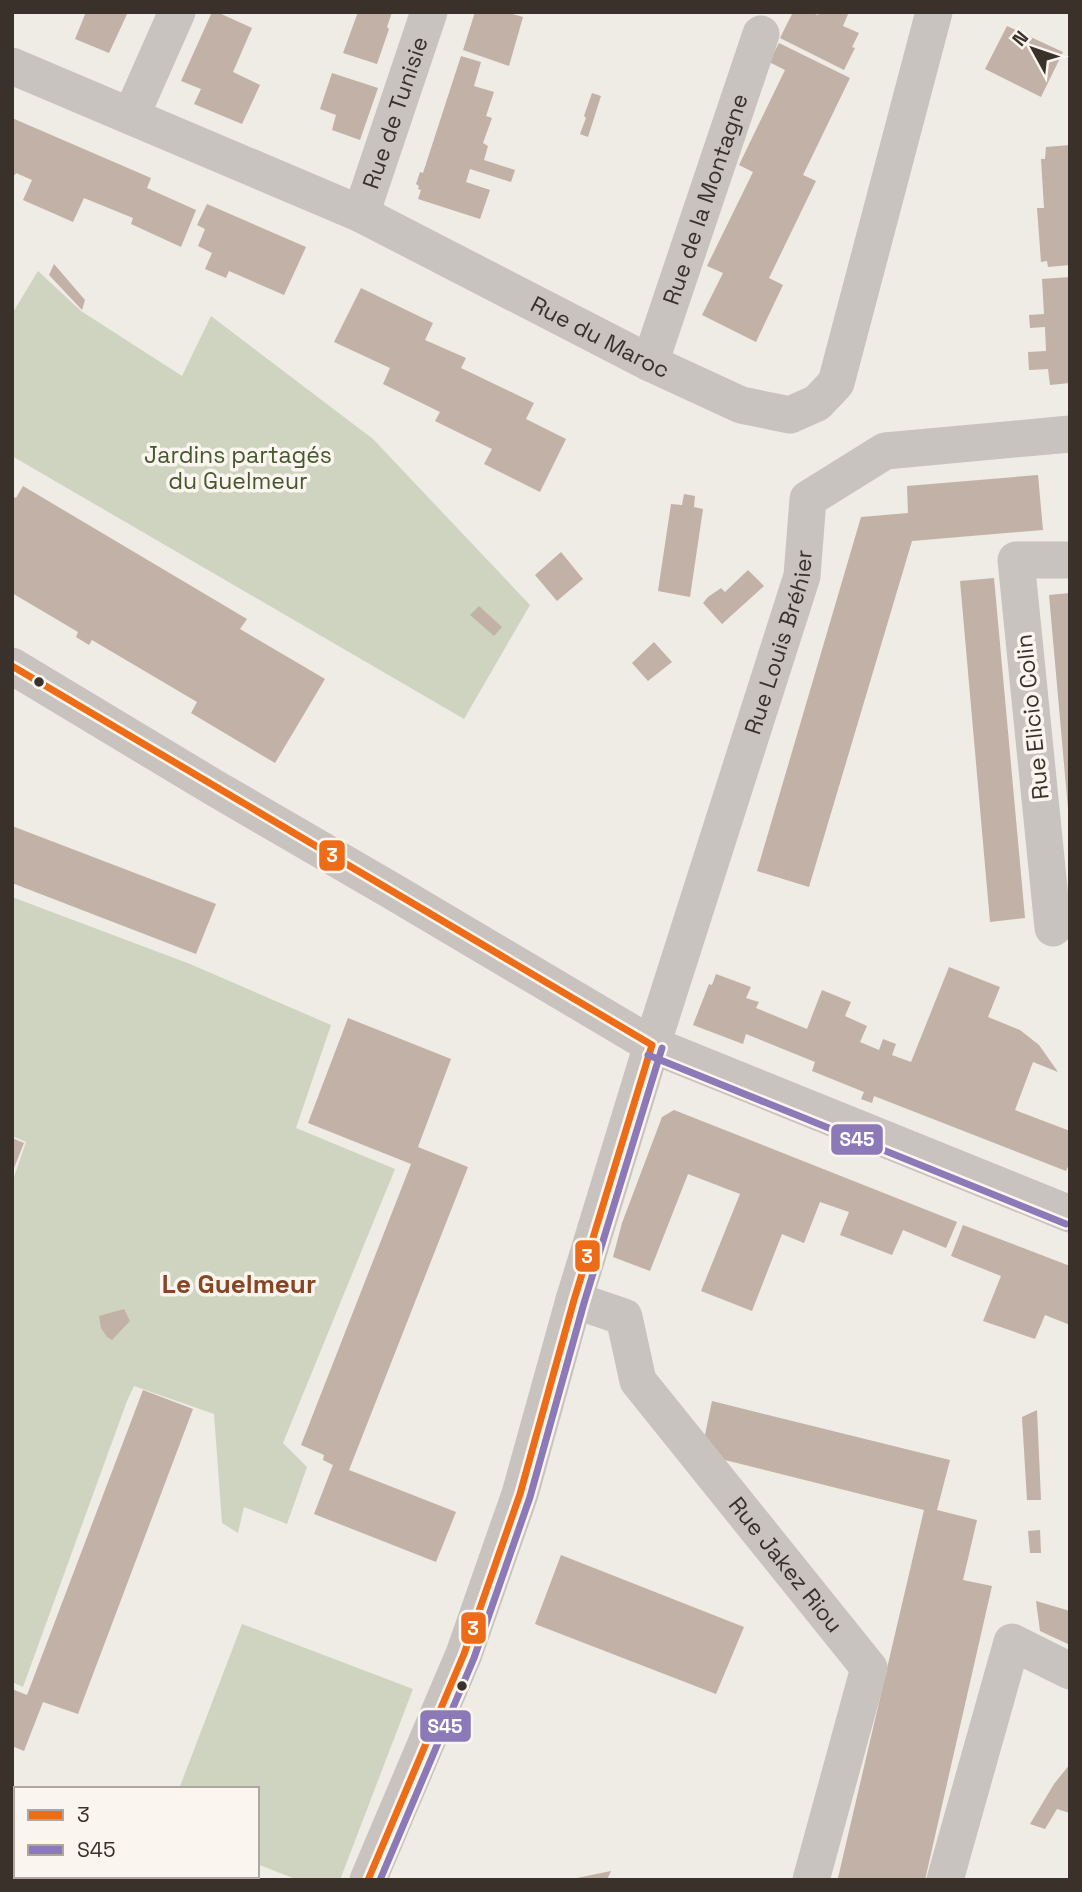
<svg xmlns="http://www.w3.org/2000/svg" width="1082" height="1892" font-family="'Space Grotesk',sans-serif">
<rect width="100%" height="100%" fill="#efebe5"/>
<path fill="#cfd4c0" d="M38 271 81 311 182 376 211 316 373 439 530 605 464 719 12 456V314Z
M12 897 190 964 331 1025 296 1128 395 1169 283 1443 307 1467 287 1524 244 1507 238 1533 222 1523 214 1414 134 1386 127 1401 23 1687 12 1682V1183L26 1142 12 1136Z
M242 1624 413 1689 340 1880H298L257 1864V1789H179Z"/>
<path fill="#c2b1a7" d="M86 12H128L109 53 75 39Z
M212 12H217L252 28 233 72 260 85 242 124 194 104 201 89 181 81Z
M358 12H392L387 27 389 29 377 64 343 53Z
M475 12H505L523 17 509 66 463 50Z
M793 12H809L818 15 819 12H849L843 26 859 33 852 47 855 48 844 70 780 38Z
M1007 26 1063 52 1041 97 985 69Z
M779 43 850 78 803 175 816 181 769 278 783 285 756 342 702 315 723 273 707 266 753 172 739 165 785 70 769 62Z
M461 56 481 62 474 86 494 92 486 116 492 118 483 143 488 146 484 160 515 170 511 182 470 169 466 182 490 190 480 219 418 199 421 190 418 189 419 186 416 184 420 172 423 173Z
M332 73 378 88 360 140 332 130 336 115 320 109Z
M592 93 601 96 588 137 580 134 586 118 584 116Z
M12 118 151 178 147 188 196 210 181 247 131 224 133 218 84 198 73 222 23 200 32 180 16 173 15 175 12 174Z
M1070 145V265L1048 267 1047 261 1041 262 1037 208H1044L1041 159H1045L1046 147Z
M207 204 306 247 284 295 229 271 226 278 205 269 212 253 198 246 205 229 197 225Z
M54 264 85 300 82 310 49 275Z
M1070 277V383L1050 385 1048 369 1029 370 1028 352 1046 351 1045 327 1030 328 1029 315 1044 314 1042 279Z
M361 288 433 323 425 340 466 358 461 368 534 403 526 419 566 439 540 492 484 464 492 449 435 421 440 412 383 384 390 368 334 342Z
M1038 475 1043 530 912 541 809 887 757 871 861 517 908 513 907 486Z
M23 486 247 619 240 629 325 679 275 763 191 713 197 702 92 640 89 645 76 637 78 632 12 593V496L16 498Z
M684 494 695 496 694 507 703 509 690 597 658 591 671 504 682 505Z
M561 552 583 579 557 601 535 575Z
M748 570 764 586 722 624 703 603 708 597 721 588 725 592Z
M994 578 1025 918 990 922 960 581Z
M1070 593V809H1068L1049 595Z
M479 606 502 627 494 636 470 615Z
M654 642 672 662 648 681 632 663Z
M12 826 216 904 196 954 12 883Z
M949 967 1000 987 988 1017 1020 1030 1039 1045 1058 1072 1033 1062 1015 1110 1070 1131V1162L1066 1171 874 1096 872 1103 861 1099 864 1092 812 1071 815 1062 746 1034 743 1044 693 1025 709 984 712 985 716 974 751 987 746 998 759 1002 756 1008 807 1029 822 990 851 1002 845 1016 867 1026 860 1042 879 1050 883 1039 896 1044 892 1055 911 1062Z
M348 1018 451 1059 418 1147 468 1167 349 1470 456 1512 436 1562 314 1514 333 1465 323 1460 324 1455 301 1445 411 1164 308 1123Z
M674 1110 957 1222 946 1248 903 1230 892 1255 840 1235 849 1212 820 1202 804 1243 782 1234 752 1311 701 1291 740 1194 688 1174 650 1271 613 1257 622 1223 662 1117Z
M12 1138 24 1143 12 1173Z
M963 1225 1070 1266V1325L1045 1315 1035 1339 983 1321 1001 1276 951 1256Z
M124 1309 130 1321 112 1340 107 1337 101 1328 99 1316Z
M143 1390 193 1409 78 1714 43 1702 24 1751 12 1746V1689L27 1695Z
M712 1401 950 1460 937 1510 977 1520 963 1580 992 1586 925 1880H848L838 1878 924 1510 701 1454Z
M1037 1410 1041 1500H1027L1022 1417Z
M1040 1530 1041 1553H1030L1028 1531Z
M561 1555 744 1627 716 1694 535 1624Z
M1036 1601 1070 1611V1645L1040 1631Z
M1070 1764V1813L1057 1809 1045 1829 1030 1824 1054 1784Z
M611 1871 607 1880H572V1879Z
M29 1876H64L73 1879 28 1880Z"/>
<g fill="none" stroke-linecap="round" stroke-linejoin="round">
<g stroke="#c8c3be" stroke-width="37">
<path id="s1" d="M12 66 361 214 650 363 741 405 790 415 817 403 836 383 934 12"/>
<path d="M131 116 177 12"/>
<path id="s2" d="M361 214 429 12"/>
<path id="s3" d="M650 363 761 34"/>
<path d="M12 666 213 787 392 891 652 1045 1070 1214"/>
<path d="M1053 928 1016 560H1070"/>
<path id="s4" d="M574 1300 624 1317 638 1381 869 1668 811 1880"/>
<path d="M12 1805 16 1806"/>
<path d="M192 1876 200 1880"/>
<path id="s5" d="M368 1880 464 1654 520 1494 574 1300 652 1045 802 576 808 499 885 451 1070 434"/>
<path d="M945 1880 1012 1642 1070 1671"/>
</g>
<defs>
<path id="bus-1" d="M12 666 652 1045
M368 1880 464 1654 520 1494 574 1300 652 1045"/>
<path id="bus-2" d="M648 1055 1066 1224
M380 1880 474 1658 530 1497 584 1303 662 1048"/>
</defs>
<use href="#bus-1" stroke="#faf5ee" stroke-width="12"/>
<use href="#bus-2" stroke="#faf5ee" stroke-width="12"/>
<use href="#bus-1" stroke="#ed6c18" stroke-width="7"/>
<use href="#bus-2" stroke="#8b7ab7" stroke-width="7"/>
</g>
<g fill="#3a312b" stroke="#faf5ee" stroke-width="2.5">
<circle cx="39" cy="682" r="6"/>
<circle cx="462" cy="1686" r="6"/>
</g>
<g text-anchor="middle" stroke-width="7" stroke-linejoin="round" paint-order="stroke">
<g font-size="23" fill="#3a312b" stroke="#faf5ee">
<text dy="8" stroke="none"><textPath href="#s2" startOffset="107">Rue de Tunisie</textPath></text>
<text dy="8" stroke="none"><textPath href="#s3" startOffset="173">Rue de la Montagne</textPath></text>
<text dy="8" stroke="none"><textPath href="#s1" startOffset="648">Rue du Maroc</textPath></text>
<text dy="8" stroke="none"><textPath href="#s5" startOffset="1306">Rue Louis Bréhier</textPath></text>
<text transform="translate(1032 717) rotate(-96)" y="8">Rue Elicio Colin</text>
<text dy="8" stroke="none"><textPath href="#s4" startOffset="354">Rue Jakez Riou</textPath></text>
</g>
<g font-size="23" fill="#45572f" stroke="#faf5ee">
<text x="238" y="463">Jardins partagés<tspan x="238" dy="26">du Guelmeur</tspan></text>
</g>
<g font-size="26" font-weight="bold" fill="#864626" stroke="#faf5ee">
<text x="239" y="1293">Le Guelmeur</text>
</g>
</g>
<g stroke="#faf5ee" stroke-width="2.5">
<rect x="318" y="839" width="28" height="33" rx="7" fill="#ed6c18"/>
<rect x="830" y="1123" width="54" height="33" rx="7" fill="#8b7ab7"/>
<rect x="574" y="1239" width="27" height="34" rx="7" fill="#ed6c18"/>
<rect x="460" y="1611" width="27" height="34" rx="7" fill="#ed6c18"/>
<rect x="419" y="1709" width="53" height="34" rx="7" fill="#8b7ab7"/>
</g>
<g font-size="19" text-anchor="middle" font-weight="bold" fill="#fff">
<text x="332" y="862">3</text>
<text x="857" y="1146">S45</text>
<text x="587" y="1263">3</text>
<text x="473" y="1635">3</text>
<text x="445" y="1733">S45</text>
</g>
<rect width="1082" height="1892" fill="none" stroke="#3a312b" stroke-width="28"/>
<rect x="14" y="1787" width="245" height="91" fill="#faf5ee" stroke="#ada7a0" stroke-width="2"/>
<rect x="28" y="1810" width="35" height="10" fill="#ed6c18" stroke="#ada7a0" stroke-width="2"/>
<text x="77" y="1822" font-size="21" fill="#3a312b">3</text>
<rect x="28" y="1845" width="35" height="10" fill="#8b7ab7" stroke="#ada7a0" stroke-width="2"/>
<text x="77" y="1857" font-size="21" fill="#3a312b">S45</text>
<g transform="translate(1033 49) rotate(310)" stroke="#faf5ee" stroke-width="5" paint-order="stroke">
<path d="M0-5L12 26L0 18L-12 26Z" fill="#3a312b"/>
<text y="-10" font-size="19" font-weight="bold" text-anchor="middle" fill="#3a312b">N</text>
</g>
</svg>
